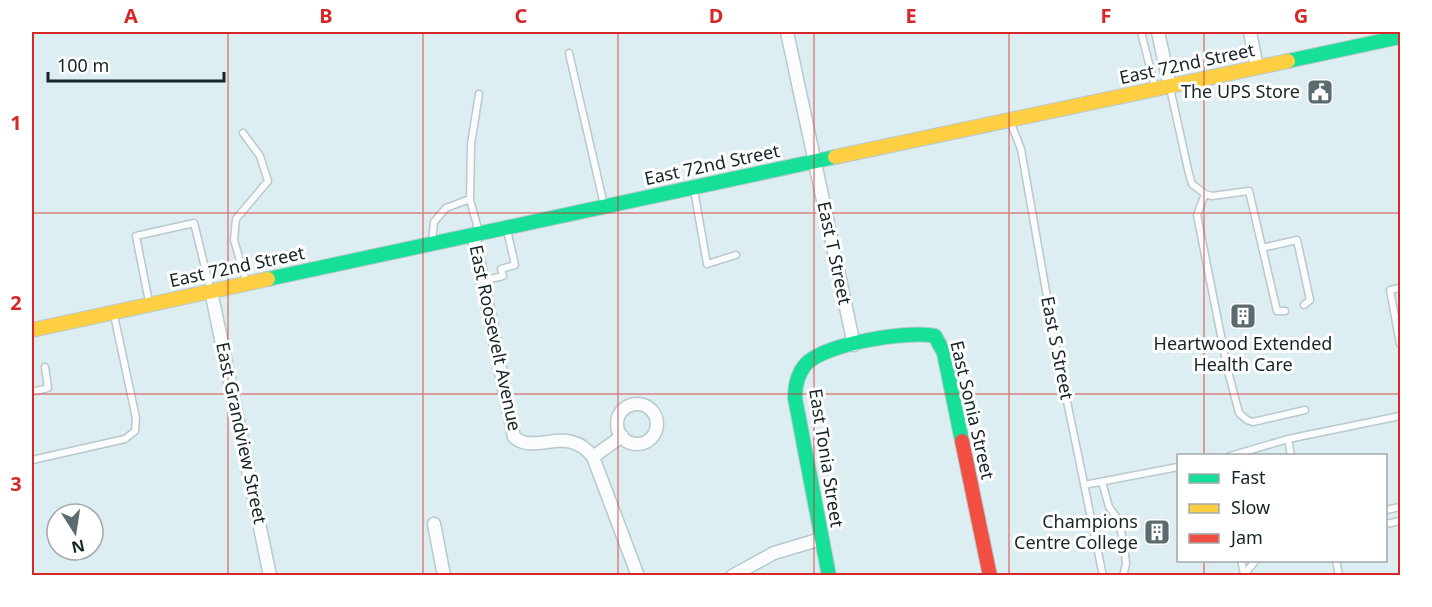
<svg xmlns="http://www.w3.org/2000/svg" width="1432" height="607" font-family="'Noto Sans',sans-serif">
<rect width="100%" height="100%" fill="#ddeef3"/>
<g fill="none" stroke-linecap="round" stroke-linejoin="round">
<defs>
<path id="lane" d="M1141 32 1155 87
M569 53 604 205
M1170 88 1189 174 1192 184 1205 194 1197 215 1228 371 1239 413 1247 420 1253 422 1305 410
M1010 121 1021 149 1056 348 1103 576
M243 133 260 156 268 181 236 219 234 240 246 281
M694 190 707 264 736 255
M1205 194 1212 196 1249 191 1277 311H1285
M479 232 470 200 471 144 479 94
M432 242 434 222 446 208 470 199
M1262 248 1297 240 1310 300 1304 305
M482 281 503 276 501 269 515 265 507 230
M1400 288 1390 290 1400 344
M149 302 136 236 194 223 210 288
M32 392 48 388 45 367
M1288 439 1400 416
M1230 456 1288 439 1291 456
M32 460 125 439 135 431 136 418 114 315
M1102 482 1109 507 1118 519 1124 544 1126 564 1123 576
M1084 485 1178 467
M1386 510 1400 507
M1386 524 1400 521
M1241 560 1244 574
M1336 560 1339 576
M1243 576 1256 560"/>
<path id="street" d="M787 32 854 345
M1158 32 1170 87
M1250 32 1257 67
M473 234 514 437C535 456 568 423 593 457L638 576
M211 291 270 576
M617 424a20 20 0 1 1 40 0a20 20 0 1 1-40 0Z
M593 457 622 436
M434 524 444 576
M732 576 774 553 821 539"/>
<path id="fast" d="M1288 61 1400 37
M268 279 835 157
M829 576 795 398C795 386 798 373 806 364 824 344 909 330 935 336L944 353 962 441"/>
<path id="slow" d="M835 157 1288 61
M32 330 268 279"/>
<path id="jam" d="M962 441 990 576"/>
</defs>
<use href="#lane" stroke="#b9c8cc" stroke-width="9"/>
<use href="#street" stroke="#b9c8cc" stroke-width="15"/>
<use href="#fast" stroke="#b9c8cc" stroke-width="16"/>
<use href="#slow" stroke="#b9c8cc" stroke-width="16"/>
<use href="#jam" stroke="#b9c8cc" stroke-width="16"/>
<use href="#lane" stroke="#fafcfd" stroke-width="6"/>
<use href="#street" stroke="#fafcfd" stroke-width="12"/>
<use href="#fast" stroke="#16e098" stroke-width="14"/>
<use href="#slow" stroke="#ffcf43" stroke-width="14"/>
<use href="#jam" stroke="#f24e42" stroke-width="14"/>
</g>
<path fill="none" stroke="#d62828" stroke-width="1.5" stroke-opacity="0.55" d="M228 32V576M423 32V576M618 32V576M814 32V576M1009 32V576M1204 32V456M32 213H1400M32 394H1400M1204 560V576"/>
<defs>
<symbol id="civic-square" viewBox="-11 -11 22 22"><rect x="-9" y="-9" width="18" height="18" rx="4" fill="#5b6b6f" stroke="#fff"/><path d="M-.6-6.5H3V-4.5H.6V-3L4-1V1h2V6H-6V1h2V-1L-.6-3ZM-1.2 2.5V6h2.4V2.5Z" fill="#fff"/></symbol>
<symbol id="building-square" viewBox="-11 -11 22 22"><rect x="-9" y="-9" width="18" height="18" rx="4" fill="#5b6b6f" stroke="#fff"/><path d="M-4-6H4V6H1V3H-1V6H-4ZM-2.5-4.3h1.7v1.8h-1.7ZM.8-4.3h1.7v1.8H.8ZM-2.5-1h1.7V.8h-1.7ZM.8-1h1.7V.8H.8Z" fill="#fff"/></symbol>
</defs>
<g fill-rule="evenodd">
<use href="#civic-square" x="1305" y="77" width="30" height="30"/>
<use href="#building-square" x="1228" y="301" width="30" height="30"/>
<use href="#building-square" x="1142" y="517" width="30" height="30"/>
</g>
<g text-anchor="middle" stroke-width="6" stroke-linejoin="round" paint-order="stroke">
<g font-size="18" fill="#152528" stroke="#fff">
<text transform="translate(1187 64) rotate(-12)" y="6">East 72nd Street</text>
<text transform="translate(712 165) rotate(-12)" y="6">East 72nd Street</text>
<text transform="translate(834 253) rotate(78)" y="6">East T Street</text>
<text transform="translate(237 267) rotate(-12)" y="6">East 72nd Street</text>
<text transform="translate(495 338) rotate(78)" y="6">East Roosevelt Avenue</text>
<text transform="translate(1057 348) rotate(79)" y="6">East S Street</text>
<text transform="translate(972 410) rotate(77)" y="6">East Sonia Street</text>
<text transform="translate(241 433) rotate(78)" y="6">East Grandview Street</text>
<text transform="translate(826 458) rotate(81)" y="6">East Tonia Street</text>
</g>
<g font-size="18" fill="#152528" stroke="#fff" text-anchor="end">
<text x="1300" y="98">The UPS Store</text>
<text x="1243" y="350" text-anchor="middle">Heartwood Extended<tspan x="1243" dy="21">Health Care</tspan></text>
<text x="1138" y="528">Champions<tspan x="1138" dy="21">Centre College</tspan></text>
</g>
</g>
<rect width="1432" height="607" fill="none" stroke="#ffffff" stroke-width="66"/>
<rect x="1177" y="454" width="210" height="108" fill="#ffffff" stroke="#a1a8a9" stroke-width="1.5"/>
<rect x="1189" y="474" width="30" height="9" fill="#16e098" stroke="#a1a8a9" stroke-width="1.5"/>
<text x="1231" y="484" font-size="18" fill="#152528">Fast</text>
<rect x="1189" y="504" width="30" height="9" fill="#ffcf43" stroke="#a1a8a9" stroke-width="1.5"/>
<text x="1231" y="514" font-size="18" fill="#152528">Slow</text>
<rect x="1189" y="534" width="30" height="9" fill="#f24e42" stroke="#a1a8a9" stroke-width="1.5"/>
<text x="1231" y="544" font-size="18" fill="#152528">Jam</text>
<g transform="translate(75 532) rotate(168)"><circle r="28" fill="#ffffff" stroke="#a1a8a9" stroke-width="1.5"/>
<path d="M0-4.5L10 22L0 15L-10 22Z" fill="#5b6b6f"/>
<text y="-9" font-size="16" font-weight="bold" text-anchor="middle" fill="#152528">N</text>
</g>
<path d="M48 72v9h176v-9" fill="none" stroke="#152528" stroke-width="3"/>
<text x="57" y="72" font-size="18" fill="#152528" stroke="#ffffff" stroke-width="4.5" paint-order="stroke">100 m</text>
<rect x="33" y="33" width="1366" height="541" fill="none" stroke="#d62828" stroke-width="2"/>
<g font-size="20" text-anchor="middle" font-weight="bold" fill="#d62828">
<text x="131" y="23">A</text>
<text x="326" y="23">B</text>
<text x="521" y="23">C</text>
<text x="716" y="23">D</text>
<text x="911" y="23">E</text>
<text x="1106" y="23">F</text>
<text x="1301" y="23">G</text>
<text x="16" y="130">1</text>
<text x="16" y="310">2</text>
<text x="16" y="491">3</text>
</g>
</svg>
